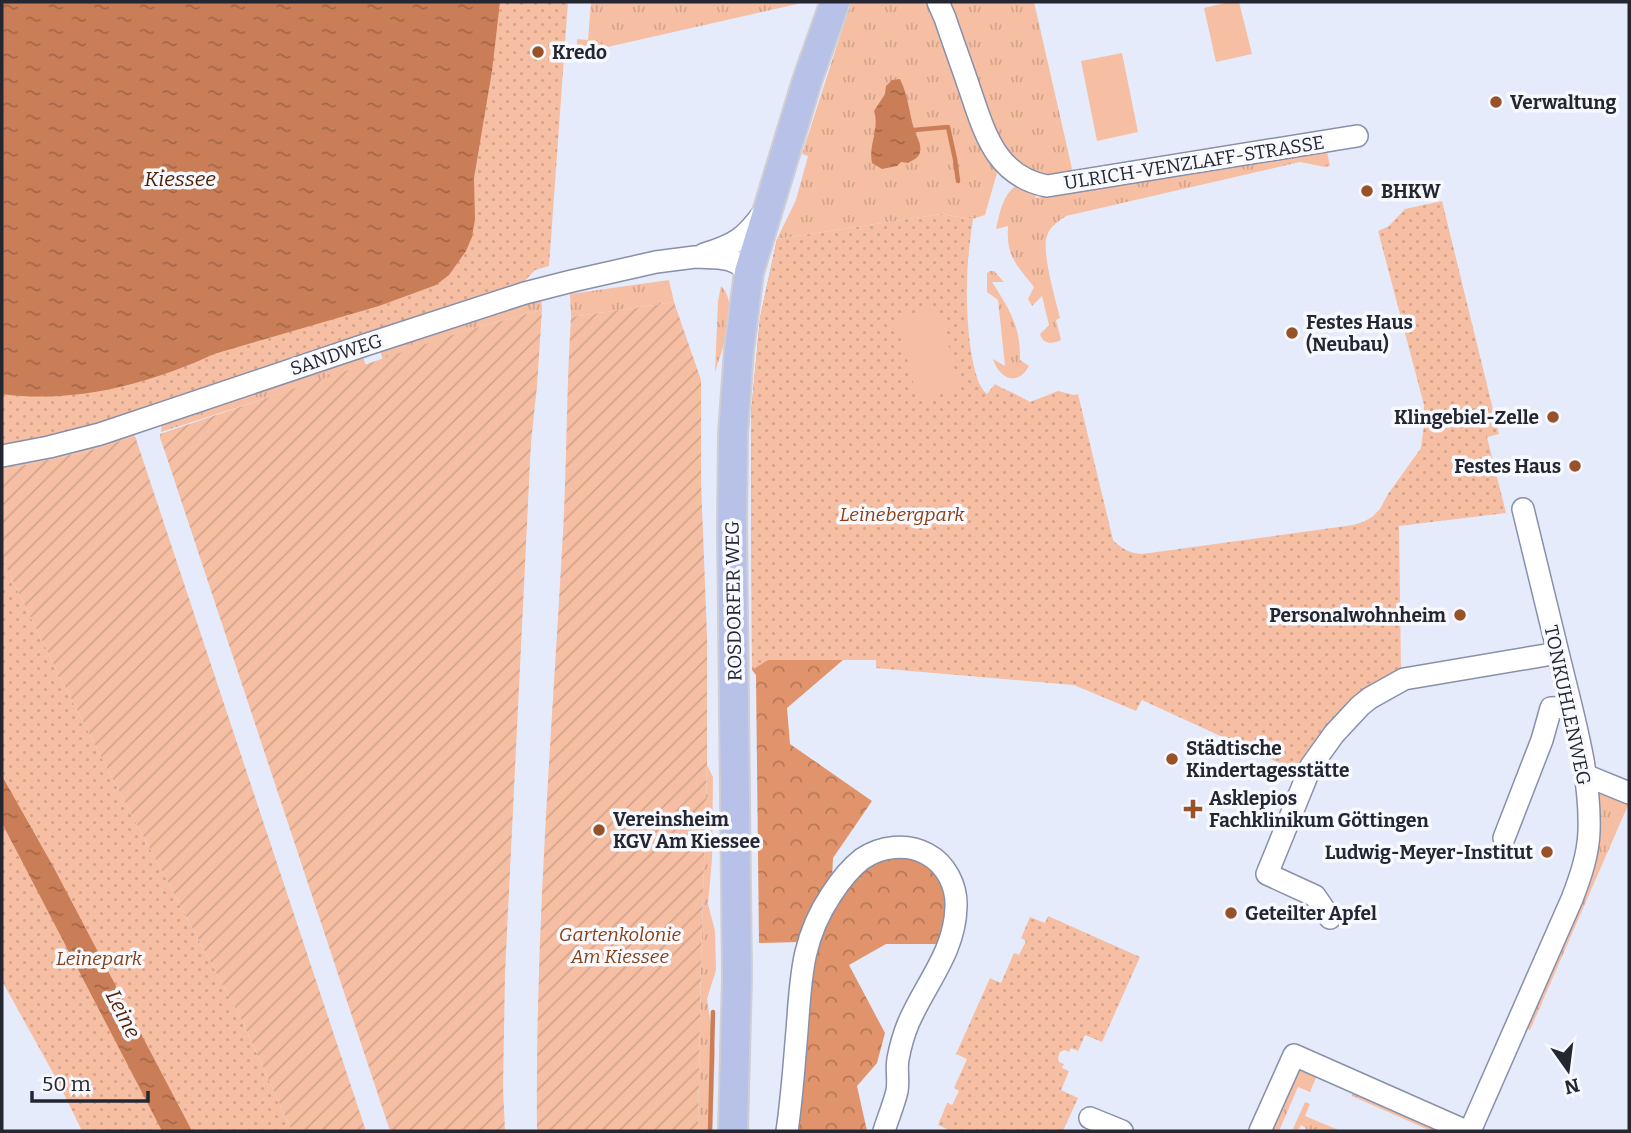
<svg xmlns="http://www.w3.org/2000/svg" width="1631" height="1133" font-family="Bitter,serif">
<defs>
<pattern id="grass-tufts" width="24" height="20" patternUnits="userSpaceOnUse" patternTransform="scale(1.75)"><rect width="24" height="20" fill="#f6bfa3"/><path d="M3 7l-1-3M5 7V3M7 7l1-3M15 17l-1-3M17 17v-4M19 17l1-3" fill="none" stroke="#d3a48d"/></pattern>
<pattern id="forest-crowns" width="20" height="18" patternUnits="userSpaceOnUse" patternTransform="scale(1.75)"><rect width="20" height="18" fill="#e1946c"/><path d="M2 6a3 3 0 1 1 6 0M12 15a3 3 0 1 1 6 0" fill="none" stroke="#b67959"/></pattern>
<pattern id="park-dots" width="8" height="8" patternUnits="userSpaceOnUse" patternTransform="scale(1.75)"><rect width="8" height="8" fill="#f6bfa3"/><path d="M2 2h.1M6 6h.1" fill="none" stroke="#d3a48d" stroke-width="1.8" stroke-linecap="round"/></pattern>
<pattern id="garden-furrows" width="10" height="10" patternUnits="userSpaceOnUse" patternTransform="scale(1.75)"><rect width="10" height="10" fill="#f6bfa3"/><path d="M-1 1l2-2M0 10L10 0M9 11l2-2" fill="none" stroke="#d3a48d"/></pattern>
<pattern id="water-ripples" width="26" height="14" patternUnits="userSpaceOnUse" patternTransform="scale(1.75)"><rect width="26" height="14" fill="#ca7e57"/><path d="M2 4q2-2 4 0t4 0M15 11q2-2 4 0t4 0" fill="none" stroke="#a46749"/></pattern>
</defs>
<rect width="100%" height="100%" fill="#e6ebfc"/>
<path fill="url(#grass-tufts)" d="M591 2H806L581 53 577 51V39L588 40Z
M851 2H925L935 15 997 173 985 215 973 219 941 214 777 239 796 200 808 156 802 154Z
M948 2H1034L1073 173 1053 175 1039 172 1016 162 995 136Z
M1327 152 1330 166 1325 167 1300 162 1066 216C1059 221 1050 226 1047 236 1041 250 1056 301 1060 318L1056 320 1061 340C1053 344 1043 345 1040 334L1049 325 1042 296 1032 306 1028 299 1034 287C1016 264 1006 256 1008 226L996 229C1000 213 1002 195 1017 185L1034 188 1036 198Z
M990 271H994L1004 282H992C1009 309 1021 326 1020 360L1029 366C1018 387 999 379 993 359L1005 366 998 300 987 292V273Z
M669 280 674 302 571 317 570 294Z
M721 286C741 305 721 351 715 373L718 301Z
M541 296 542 310 464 331 383 360 379 347Z
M362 353 366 366 161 432 162 421Z
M133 431 135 436 88 451 2 470V463Z
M707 765 713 777 712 859 708 904 715 931 716 970 707 999 715 1052 712 1131H698L701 960Z
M1596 786 1629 803 1530 1030 1524 1028Z
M1300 1067 1318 1073 1310 1092 1298 1087 1279 1131H1267L1294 1071Z
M1355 1089 1451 1131H1431L1352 1096Z
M1305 1102 1310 1104 1305 1116 1341 1131H1304L1306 1128 1301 1125 1298 1131H1292Z"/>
<path fill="url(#forest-crowns)" d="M777 239 877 660H843L787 708 790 744 872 801 833 858 832 879 799 942 759 943 756 675 752 670 751 413 760 318Z
M888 855 918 857 941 877 950 907 941 944H886L849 965 885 1033 877 1063 857 1086 867 1131H794L810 968 833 904 859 870Z"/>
<path fill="url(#park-dots)" d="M2 2H568L549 266 535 270 518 288 98 427 2 448Z
M1442 201 1499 434 1487 437 1506 513 1399 526 1401 671 1301 773 1142 700 1136 711 1074 685 876 668V660H768L752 670 751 413 760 318 777 239 941 214 973 219C970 241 967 262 967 284 966 307 969 381 987 394L995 384C1006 391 1018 394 1030 402L1058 391 1074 395 1078 394 1113 540C1122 549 1129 553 1142 554L1353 525 1363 522 1372 517 1380 509 1388 494 1421 448 1424 425V405L1378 231 1389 226 1405 209Z
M2 559 59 675 110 774 242 1021 292 1131H82L57 1080 2 981Z
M1048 916 1140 957 1102 1042 1085 1035 1078 1051 1071 1048 1069 1052 1065 1050 1060 1052 1058 1058 1059 1062 1064 1064 1062 1068 1069 1071 1061 1090 1078 1098 1063 1131H951L938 1125 947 1103 952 1105 959 1091 954 1088 967 1059 956 1054 990 978 1001 983 1014 953 1019 955 1026 941 1021 938 1030 917 1045 923Z"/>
<path fill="url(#garden-furrows)" d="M674 302 701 380V482L707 636V765L701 960 698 1131H537C535 937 551 744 562 550 567 473 566 395 571 317Z
M542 310 537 386 531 442 505 973 503 1088 505 1131H390L166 455 160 438V434L464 331Z
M135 436 366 1131H292L242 1021 110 774 59 675 2 559V470L88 451Z"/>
<path fill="#f6bfa3" d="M1229 2H1239L1252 54 1216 62 1204 8Z
M1122 53 1138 132 1097 141 1081 61Z
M938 306 960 388 918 400 896 318Z"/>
<path fill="url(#water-ripples)" d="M2 2H500L492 71 474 178 475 219 472 237 466 251 449 275 436 285 379 306 214 354C150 384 73 404 2 394Z
M900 79C908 95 909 112 914 129 916 136 922 144 920 152 919 158 913 160 908 163L901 162 897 166 882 169 872 163C868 145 880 129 874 111L885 94 886 86 892 80Z
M2 776 54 868 192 1131H162L2 823Z"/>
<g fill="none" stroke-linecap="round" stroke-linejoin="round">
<path stroke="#ca7e57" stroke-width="4.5" d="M914 130 948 127 955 159 958 181
M710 1131 713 1012"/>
<defs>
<path id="minor" d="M938 2 945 18C953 42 962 66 970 90 985 134 996 176 1047 186L1357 136
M704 254C735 245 745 238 764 212
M2 456 49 447 100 434 368 344 525 293 572 281 656 262 695 257 718 258 730 260 737 263 749 272
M1585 775 1629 793
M1504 838 1542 740 1551 708 1571 707
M1330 918 1315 896 1267 874 1311 766 1334 734 1360 706 1370 698 1404 679 1558 653
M1090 1118 1122 1131
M787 1131C792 1098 794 1065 797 1031 801 979 801 940 831 895 840 881 849 869 862 859 881 846 907 843 927 854 946 864 957 886 956 907 955 952 925 984 908 1024 904 1034 900 1048 898 1059 896 1069 899 1080 897 1091 894 1104 888 1118 884 1131
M1260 1131 1294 1055 1466 1131
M1470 1131 1572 899C1580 878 1588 856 1589 832 1591 776 1574 719 1561 665 1548 613 1536 561 1523 509"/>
<path id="major" d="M733 1131 737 977 732 527 733 434 739 350 749 272 807 81 835 2"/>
</defs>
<use href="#minor" stroke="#8890a9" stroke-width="24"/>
<use href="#major" stroke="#cfcfd2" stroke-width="32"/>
<use href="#minor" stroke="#fff" stroke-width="21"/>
<use href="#major" stroke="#b8c2e9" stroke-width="28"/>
</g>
<g fill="#98522a" stroke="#f7f9fe" stroke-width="2.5">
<circle cx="538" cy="52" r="7"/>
<circle cx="1496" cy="102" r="7"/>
<circle cx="1367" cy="191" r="7"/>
<circle cx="1292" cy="333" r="7"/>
<circle cx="1553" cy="417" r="7"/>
<circle cx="1575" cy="466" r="7"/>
<circle cx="1460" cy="615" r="7"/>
<circle cx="1172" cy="759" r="7"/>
<path d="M1189.5 798.5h7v7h7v7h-7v7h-7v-7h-7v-7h7z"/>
<circle cx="599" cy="830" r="7"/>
<circle cx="1547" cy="852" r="7"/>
<circle cx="1231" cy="913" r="7"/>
</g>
<g text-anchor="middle" stroke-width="7" stroke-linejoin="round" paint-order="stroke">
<g font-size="19" font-weight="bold" fill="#242732" stroke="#f7f9fe" text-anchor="start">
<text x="552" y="59">Kredo</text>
<text x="1510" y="109">Verwaltung</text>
<text x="1381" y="198">BHKW</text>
<text x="1306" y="329">Festes Haus<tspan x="1306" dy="22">(Neubau)</tspan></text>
<text x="1539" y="424" text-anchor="end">Klingebiel-Zelle</text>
<text x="1561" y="473" text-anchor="end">Festes Haus</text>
<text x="1446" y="622" text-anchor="end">Personalwohnheim</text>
<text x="1186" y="755">Städtische<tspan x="1186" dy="22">Kindertagesstätte</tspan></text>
<text x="1209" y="805">Asklepios<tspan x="1209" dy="22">Fachklinikum Göttingen</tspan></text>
<text x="613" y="826">Vereinsheim<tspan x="613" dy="22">KGV Am Kiessee</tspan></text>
<text x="1533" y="859" text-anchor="end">Ludwig-Meyer-Institut</text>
<text x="1245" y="920">Geteilter Apfel</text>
</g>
<g font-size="19" fill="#242732" stroke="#f7f9fe">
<text transform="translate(1194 162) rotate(-9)" y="7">ULRICH-VENZLAFF-STRASSE</text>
<text transform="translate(336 354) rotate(-18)" y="7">SANDWEG</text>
<text transform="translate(733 601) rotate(-91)" y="7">ROSDORFER WEG</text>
<text transform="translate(1568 705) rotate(78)" y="7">TONKUHLENWEG</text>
</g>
<g font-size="19" font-style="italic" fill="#863f14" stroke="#f7f9fe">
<text x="902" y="521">Leinebergpark</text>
<text x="620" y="941">Gartenkolonie<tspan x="620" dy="22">Am Kiessee</tspan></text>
<text x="99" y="965">Leinepark</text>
</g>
<g font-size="21" font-style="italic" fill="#4f1e00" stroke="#f7f9fe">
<text x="180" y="186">Kiessee</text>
<text transform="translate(123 1014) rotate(63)" y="7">Leine</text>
</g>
</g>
<rect width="1631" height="1133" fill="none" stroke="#242732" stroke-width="7"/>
<g transform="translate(1568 1070) rotate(166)" stroke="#f7f9fe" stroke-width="5" paint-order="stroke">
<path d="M0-5L12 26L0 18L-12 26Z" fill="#242732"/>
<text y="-10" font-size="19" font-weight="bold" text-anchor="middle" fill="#242732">N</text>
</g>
<path d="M32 1091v10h116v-10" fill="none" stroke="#242732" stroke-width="3.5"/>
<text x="42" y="1091" font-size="21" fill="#242732" stroke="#f7f9fe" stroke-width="5" paint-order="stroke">50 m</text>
</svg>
